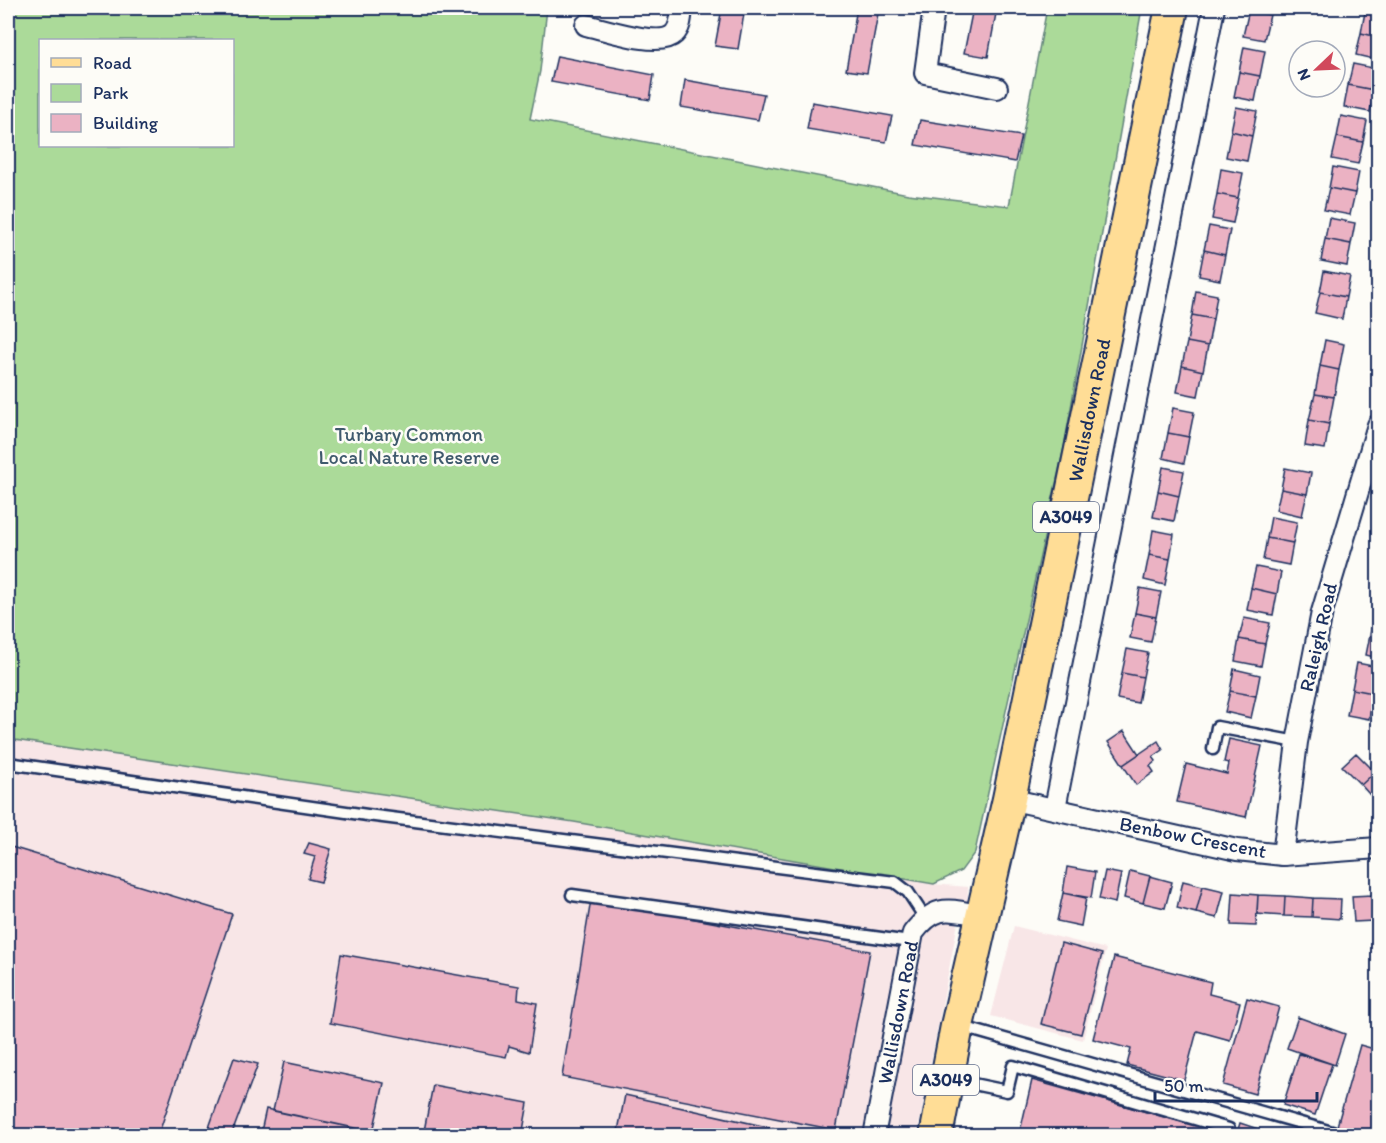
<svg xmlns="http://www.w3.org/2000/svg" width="1386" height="1143" font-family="Itim,sans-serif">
<rect width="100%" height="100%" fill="#fdfcf7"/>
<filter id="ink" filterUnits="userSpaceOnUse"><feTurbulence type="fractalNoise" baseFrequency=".0167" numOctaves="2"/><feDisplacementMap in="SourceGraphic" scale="12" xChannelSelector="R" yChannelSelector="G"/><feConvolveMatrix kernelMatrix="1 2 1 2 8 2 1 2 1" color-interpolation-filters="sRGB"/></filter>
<g filter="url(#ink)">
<path fill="#f8e6e7" d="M8 739 574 822 932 884 968 887 967 913 960 912 917 1135 8 1136Z
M1014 926 1106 949 1083 1040 991 1016Z"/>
<path fill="#abda99" stroke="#63847c" stroke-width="1.5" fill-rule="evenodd" d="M8 8H547L540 71 530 119 908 194 1009 206 1047 8H1142L1064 447 975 852 961 871 934 884 574 822 8 739ZM40 40H232V146H40Z"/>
<path fill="#ebb2c3" stroke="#1b2f5e" stroke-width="1.5" d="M722 8H745L738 49 715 46Z
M857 8H879L867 73 846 70Z
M973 8H997L988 57 964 53Z
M1249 8H1271L1270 15 1249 10Z
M1249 10 1270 15 1264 40 1243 36Z
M1365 12 1378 15V37L1361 33Z
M1361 33 1378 37V60L1356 55Z
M1244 47 1265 51 1260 76 1239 72Z
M557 56 654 75 650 100 551 82Z
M1353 64 1378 69 1374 90 1348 85Z
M1239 72 1260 76 1255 101 1234 97Z
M685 80 764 94 758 120 681 107Z
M1348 85 1374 90 1370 112 1344 107Z
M812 102 892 116 886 142 807 129Z
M1236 107 1257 111 1252 136 1231 131Z
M1341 116 1367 121 1363 142 1337 137Z
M920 120 1021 136 1015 162 915 145Z
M1231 131 1252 136 1247 161 1226 157Z
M1337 137 1363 142 1358 164 1332 159Z
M1333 167 1359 172 1355 193 1329 188Z
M1221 169 1243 173 1238 198 1217 194Z
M1329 188 1355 193 1350 215 1324 210Z
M1217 194 1238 198 1233 223 1212 219Z
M1329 218 1355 223 1351 244 1325 239Z
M1209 226 1230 230 1225 255 1204 250Z
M1325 239 1351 244 1347 266 1321 261Z
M1204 250 1225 255 1220 280 1199 276Z
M1324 271 1350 276 1346 297 1320 292Z
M1196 291 1217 295 1213 319 1192 315Z
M1320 292 1346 297 1342 319 1315 313Z
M1192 315 1213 319 1208 346 1187 342Z
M1325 340 1344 344 1339 370 1320 366Z
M1187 342 1208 346 1203 371 1182 366Z
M1182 366 1203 371 1198 396 1177 392Z
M1320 366 1339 370 1334 397 1315 394Z
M1315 394 1334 397 1329 424 1309 420Z
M1173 408 1194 412 1189 437 1168 433Z
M1309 420 1329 424 1325 449 1305 446Z
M1168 433 1189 437 1184 463 1163 458Z
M1163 467 1184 471 1179 496 1158 491Z
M1285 468 1311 473 1307 494 1281 489Z
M1281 489 1307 494 1302 516 1276 510Z
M1158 491 1179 496 1174 521 1153 517Z
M1271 517 1297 522 1293 543 1267 538Z
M1153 530 1174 534 1170 559 1149 555Z
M1267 538 1293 543 1289 565 1263 560Z
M1149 555 1170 559 1165 585 1144 580Z
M1256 567 1281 572 1277 594 1251 588Z
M1140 588 1161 592 1156 617 1135 613Z
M1251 588 1277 594 1273 615 1247 610Z
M1375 603 1378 604V631L1371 630Z
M1135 613 1156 617 1151 642 1130 638Z
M1244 618 1270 623 1265 644 1239 639Z
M1371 630 1378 631V658L1366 655Z
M1239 639 1265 644 1261 666 1235 661Z
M1127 649 1148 653 1143 677 1122 673Z
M1357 663 1378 667 1373 693 1352 689Z
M1234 669 1260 675 1256 696 1230 691Z
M1122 673 1143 677 1138 703 1117 699Z
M1352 689 1373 693 1369 719 1347 715Z
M1230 691 1256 696 1251 718 1225 712Z
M1124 731 1139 754 1123 765 1108 742Z
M1229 739 1262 746 1246 817 1177 802 1186 764 1227 774 1229 763 1224 762Z
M1158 741 1163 750 1153 757 1156 761 1150 766 1154 772 1136 785 1123 765Z
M1356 753 1375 772 1361 785 1342 766Z
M1375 772 1378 776V804L1361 785Z
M309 843 331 849 321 882 308 879 315 857 304 854Z
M8 846 232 914 158 1136H8Z
M1067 867 1095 872 1091 898 1063 893Z
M1105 871 1121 874 1115 903 1099 899Z
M1130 871 1150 876 1143 903 1124 898Z
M1150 876 1172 882 1165 908 1143 903Z
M1183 881 1203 886 1196 913 1177 908Z
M1203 886 1224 891 1217 918 1196 913Z
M1063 893 1086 898 1081 926 1057 921Z
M1233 893 1258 895 1256 926 1231 925Z
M1378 894V920L1373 921 1372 895Z
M1258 895 1285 896 1284 916 1257 914Z
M1372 895 1373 921 1354 922 1352 896Z
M1285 896 1313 898 1312 917 1284 916Z
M1313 898 1341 899 1340 919 1312 917Z
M591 900 870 951 836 1130 562 1077Z
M1061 943 1102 954 1081 1034 1041 1024Z
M341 954 519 986 518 999 537 1003 529 1052 509 1046 506 1057 330 1023Z
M1114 957 1211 982 1209 994 1240 1002 1230 1040 1197 1031 1184 1080 1127 1065 1131 1049 1093 1039Z
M1247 998 1279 1007 1255 1094 1223 1085Z
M1298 1017 1345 1034 1335 1065 1287 1048Z
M1360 1045 1378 1050V1116L1373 1136 1337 1126Z
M1299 1054 1332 1064 1315 1115 1283 1105Z
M234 1058 258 1064 231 1136H206Z
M284 1062 384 1083 373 1132 273 1111Z
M1032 1080 1218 1132 1217 1136H1019Z
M433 1085 528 1103 522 1136H423Z
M625 1095 807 1136H617Z
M266 1109 373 1132 380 1136H260Z
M1240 1123 1279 1136H1236Z"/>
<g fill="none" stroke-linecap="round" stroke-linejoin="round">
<defs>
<path id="lane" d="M1213 749 1217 727 1297 742
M8 763 367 815 895 882 908 892 925 918
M572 895 910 942
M959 1026 1346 1136
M949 1079 1007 1091 1013 1066 1229 1129"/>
<g id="street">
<path d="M934 8 925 73 997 88"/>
<path d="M586 25C604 29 660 48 674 34 681 27 681 17 682 8"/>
<path d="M1009 799 1237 850 1283 855 1378 848"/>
<path d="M1055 808 1214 8"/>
<path d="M1283 855 1297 742 1322 612 1378 425"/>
<path id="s1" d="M874 1136 913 933C937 902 949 910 984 916"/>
</g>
<g id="primary">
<path id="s2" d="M936 1136 957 1026 1009 799 1172 8"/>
</g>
</defs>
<use href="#lane" stroke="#1b2f5e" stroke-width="15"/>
<use href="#street" stroke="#1b2f5e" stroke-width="24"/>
<use href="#primary" stroke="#1b2f5e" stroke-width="36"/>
<use href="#lane" stroke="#fdfcf7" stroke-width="10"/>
<use href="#street" stroke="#fdfcf7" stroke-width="20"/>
<use href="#primary" stroke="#ffdd96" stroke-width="32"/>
</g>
</g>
<g text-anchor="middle" stroke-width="5" stroke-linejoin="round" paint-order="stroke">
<g fill="#fdfcf7" stroke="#5f6c8c" stroke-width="1.5">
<rect x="1033" y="502" width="66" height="30" rx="4.5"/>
<rect x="913" y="1065" width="66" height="30" rx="4.5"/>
</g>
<g font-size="18" font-weight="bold" fill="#1b2f5e">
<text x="1066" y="523">A3049</text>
<text x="946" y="1086">A3049</text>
</g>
<g font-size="20" fill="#1b2f5e" stroke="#fdfcf7">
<text dy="7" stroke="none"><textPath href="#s2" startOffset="742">Wallisdown Road</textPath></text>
<text transform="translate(1318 637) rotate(-77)" y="7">Raleigh Road</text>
<text transform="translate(1193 837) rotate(11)" y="7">Benbow Crescent</text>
<text dy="7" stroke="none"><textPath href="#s1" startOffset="126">Wallisdown Road</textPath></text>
</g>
<g font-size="20" fill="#3f5a6d" stroke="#fdfcf7">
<text x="409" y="441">Turbary Common<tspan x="409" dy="23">Local Nature Reserve</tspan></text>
</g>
</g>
<rect width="1386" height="1143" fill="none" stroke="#fdfcf7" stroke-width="30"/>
<rect x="15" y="15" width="1356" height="1113" fill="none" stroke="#1b2f5e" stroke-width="2" filter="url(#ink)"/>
<rect x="39" y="39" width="195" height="108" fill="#fdfcf7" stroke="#a3aaba" stroke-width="1.5"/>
<rect x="51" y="58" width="30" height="9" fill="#ffdd96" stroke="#a3aaba" stroke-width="1.5"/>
<text x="93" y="69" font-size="18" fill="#1b2f5e">Road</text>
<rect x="51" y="84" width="30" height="18" fill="#abda99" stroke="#a3aaba" stroke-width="1.5"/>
<text x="93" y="99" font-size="18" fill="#1b2f5e">Park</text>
<rect x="51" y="114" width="30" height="18" fill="#ebb2c3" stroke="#a3aaba" stroke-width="1.5"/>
<text x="93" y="129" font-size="18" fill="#1b2f5e">Building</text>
<g transform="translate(1317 69) rotate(247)"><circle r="28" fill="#fdfcf7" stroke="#a3aaba" stroke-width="1.5"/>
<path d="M0-4.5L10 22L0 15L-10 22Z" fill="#d1495b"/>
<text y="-9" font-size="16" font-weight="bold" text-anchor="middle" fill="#1b2f5e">N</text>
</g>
<path d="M1155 1092v9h162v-9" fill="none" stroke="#1b2f5e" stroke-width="3"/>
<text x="1164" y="1092" font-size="18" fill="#1b2f5e" stroke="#fdfcf7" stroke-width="4.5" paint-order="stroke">50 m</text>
</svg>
